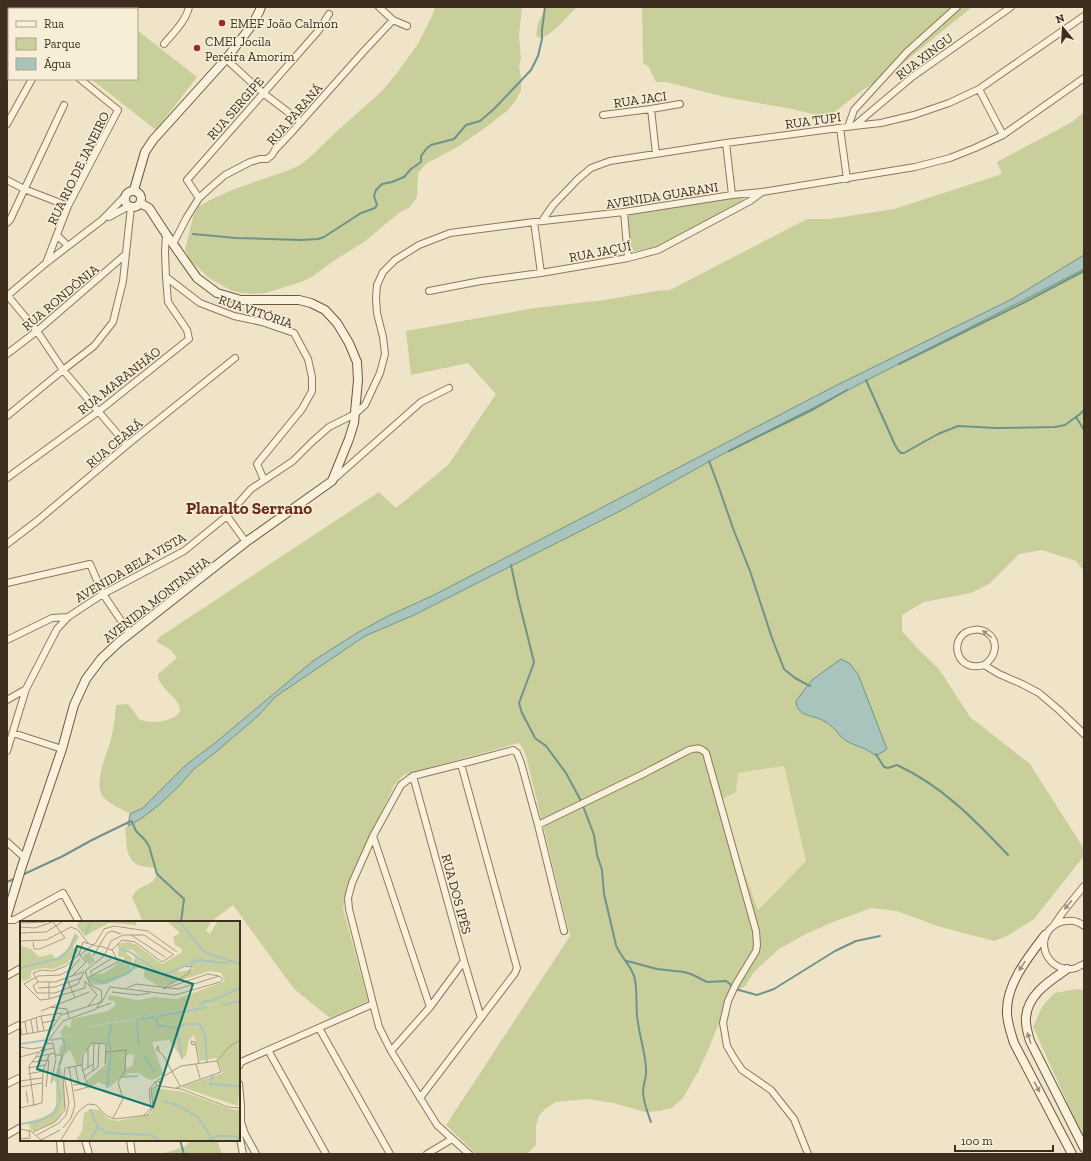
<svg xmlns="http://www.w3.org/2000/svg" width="1091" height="1161" font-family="'Zilla Slab',serif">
<rect width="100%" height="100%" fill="#f0e4c8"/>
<path fill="#e6deb5" d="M784 766 806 861 758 910 718 801 738 773Z"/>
<path fill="#c9cf9b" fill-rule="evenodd" d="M435 7H522L519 35 521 59 519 66 521 78V90L516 100 508 110 489 125 459 146 426 164 418 173 417 197 410 207 399 213 364 242 332 262 312 277 301 282 266 293 254 294 242 293 230 290 209 278 191 261 185 250 193 217 199 206 210 200 232 190 289 170 300 165 310 157 336 132 381 92 397 73 418 44 432 16Z
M546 7H579L576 8C567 16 550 39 538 38L536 35 538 23Z
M642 7H972L891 73 861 91 835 112 821 116 792 109 725 97 666 82H656L648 66 643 63Z
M137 30 197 77 156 130 91 79H137Z
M1084 112V255L1012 299 837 385 434 595 388 616 357 633 313 661 215 743 186 765 143 808 130 814C122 809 111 805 104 798 92 785 107 754 111 739 114 727 115 717 116 705L128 704 135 713 139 719C149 723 159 723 170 719 196 709 163 692 159 680 158 678 158 676 158 674L177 658 171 650 157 642V640L161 636 379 492 396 508 448 465 496 394 468 363 411 375 406 331 535 308 604 300 656 291 670 290 807 219H829L894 209 1002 174 997 162 1072 122Z
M743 197 744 200 659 247 631 252 626 214Z
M1084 269V571L1076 561 1042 550 1019 554 989 584 971 593 924 602 902 615V631L920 651 939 669 970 717 1030 764 1084 849V856L1034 919 1007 936 994 941 937 926 897 911 871 908 831 923 806 934 779 949 754 972 745 986 734 993 727 1003 709 1048 698 1072 683 1098 672 1108 660 1111 645 1112 613 1103 587 1099 556 1102 545 1109 539 1116 536 1125V1145L527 1154H476L446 1125 570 936 526 756 523 749 519 743 404 775 395 784 348 882 343 908 368 1001 330 1018 294 989 233 905 211 922H143L132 897C133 896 136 891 136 891 145 883 153 887 157 873L154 868C150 867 145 867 141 866 124 861 127 842 125 828L142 818 178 787 194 769 217 751 259 715 275 697 365 636 414 615 622 510 721 455ZM825 721 886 749 876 756 870 750 845 739ZM784 766 806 861 758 910 718 801 736 792 738 773Z
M1077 989 1084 990V1140L1033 1027 1042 1007 1054 993Z
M189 1140H217L222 1154H161L184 1147 189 1143Z"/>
<path fill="#a9c4bc" stroke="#6f938a" d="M1084 255V269L721 455 622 510 414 615 365 636 275 697 259 715 217 751 194 769 178 787 160 804 142 818 128 826 130 814 143 808 186 765 215 743 313 661 357 633 388 616 434 595 837 385 1012 299Z
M841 659 849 663 858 674 887 749 876 756C866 747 856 747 845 740 838 735 833 725 824 721 812 714 798 718 796 701L812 680Z"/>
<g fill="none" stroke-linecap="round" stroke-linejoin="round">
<path stroke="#6f938a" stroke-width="2" d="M193 234 236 238 301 240 318 239 324 237 361 213 375 208 377 205 374 196 376 190 382 184 392 182 404 177 411 169 421 162V156L427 148 431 145 454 139 466 125 480 121 494 109 531 70 538 56 542 39V30L545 7
M899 364 1021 304 1084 271
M866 380 895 445 898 450 901 453H904L938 434 958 426 996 428 1055 427 1065 425 1080 414 1084 410
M1076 417 1084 430
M729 451 814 409 847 390
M709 461 718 485 734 531 750 571 772 638 784 669 795 678 810 686
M511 565 518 598 534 662 532 668 519 703 522 713 533 734 535 738 546 746 566 773 581 801
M876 754 884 767 888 768 897 765C941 785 975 820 1008 855
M583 806 594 835 597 855 602 870 604 894 616 945C620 957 633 966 635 980 637 991 636 1002 637 1014 638 1032 645 1050 646 1068 647 1076 644 1082 643 1090 643 1102 647 1111 651 1122
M132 822 136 831 145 840 149 846 157 874 184 899 181 922
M22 875 63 856 92 840 131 821
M7 882 16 878
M627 961 657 969 684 972 691 974 707 982 726 981 730 984 732 988
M735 989 757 995 774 989 835 951 856 941 880 936
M180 1140 184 1154"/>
<defs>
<path id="street" d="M43 7V9
M379 7 393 20 407 26
M96 9 97 7
M164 44C173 33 186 21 189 7
M226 59 263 93 301 122
M979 89 1003 135
M651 109 656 154
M603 115 651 109 680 104
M7 124 32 79
M854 126 912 77 1011 7
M848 127 854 110 907 52 957 7
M840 128 847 179
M726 143 732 195
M7 180 24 189 68 206
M199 198 187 180 319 30 329 14
M624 212 628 258
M109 217 129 206
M542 221 553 205 578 179 591 168 610 161 726 143 854 126 881 123 914 115 949 103 979 89 1084 16
M534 222 541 273
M7 223 10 220 64 105
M166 234 165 252 166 277 200 303 234 316 262 322 294 333 308 359 312 377V391L302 409 257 464 264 480
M57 235 68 246
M173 244 187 217 199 198 211 187 225 175 250 162 260 159H267L272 155 275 150 290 134 364 51 393 20
M46 263 68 206 118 110 80 79
M429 291 481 281 541 273 628 258 658 250 750 201 762 192
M7 295 37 331 63 370 127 445
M7 296 46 263 102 220 126 195
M7 354 37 331 126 254
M7 416 63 370 94 346 113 322 123 281 131 207
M7 478 99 411 189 339 187 330 168 302 166 277
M333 480 421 402 449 388
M227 516 246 542
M7 544 37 521 127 445 235 358
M7 583 90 564 103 594 130 634
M7 640 52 618 68 617
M984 665C996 657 1000 641 986 632 982 630 978 629 974 630 948 632 953 674 984 665L999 674 1022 684 1039 693 1059 710 1084 734
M7 700 26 689
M13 733 62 749
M7 751 26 689 57 629 68 617 103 594 184 551 227 516 251 489 293 461 312 442 329 427 355 414 365 405 380 373 385 354 383 337 377 313 376 298 377 285 383 272 395 260 419 245 450 233 534 222 624 212 732 195 762 192 915 167 950 158 975 148 1003 135 1084 78
M413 776 464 961 481 1018
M538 825 643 774 689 750C696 748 700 747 706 753L756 931 757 945 756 951 736 984 728 1001 723 1023 727 1046 734 1058 742 1070 771 1090 794 1119 808 1154
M373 836 430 1007
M7 842 25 858
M7 920H14L63 893 79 922
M1054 925 1063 912 1084 886
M1084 926C1079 922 1073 920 1067 921 1060 921 1055 924 1050 929 1034 947 1053 975 1076 968 1078 967 1081 965 1084 964
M7 976 21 968
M319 1028 390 1154
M7 1031 21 1024
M268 1050 326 1154
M391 1051 430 1007 464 961
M239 1066 241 1062 373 1004
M7 1084 21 1077
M239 1084 241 1105V1122L245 1134 256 1154
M420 1098 515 973 517 968 461 764
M239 1134 243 1154
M7 1135 21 1127
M60 1140 61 1154
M85 1140 89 1154
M130 1140 132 1154
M427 1154 452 1139
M469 1154 437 1125 391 1051 379 1027 349 909 348 898 352 883 373 836 401 785 413 776 476 760 513 750 517 753 521 763 538 825 564 931"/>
<path id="secondary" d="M134 190 145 152 153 140 226 59 252 25 259 12 261 7
M125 199a8 8 0 1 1 16 0a8 8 0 1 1-16 0Z
M7 915 22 866 62 749 74 705 86 679 101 659 119 642 246 542 332 481 349 439 354 423 358 380 357 362 349 343 337 323 325 310 311 303 299 300H241L217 293 197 278 166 234 149 208 140 203
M1045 935C1029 956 1006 984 1007 1012 1007 1023 1011 1033 1014 1043L1072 1154
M1067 969C1050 981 1028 994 1026 1017 1025 1025 1028 1034 1030 1041L1084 1148"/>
</defs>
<use href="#street" stroke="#8d765c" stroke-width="8"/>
<use href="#secondary" stroke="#6f573f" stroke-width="10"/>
<use href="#street" stroke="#faf1dc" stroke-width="6"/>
<use href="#secondary" stroke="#faf1dc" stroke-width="8"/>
</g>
<defs><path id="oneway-solid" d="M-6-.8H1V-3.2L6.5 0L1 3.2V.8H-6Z"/></defs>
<g fill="#9c907e">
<use href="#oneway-solid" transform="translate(987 634) rotate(-143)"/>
<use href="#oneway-solid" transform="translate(1068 905) rotate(130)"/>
<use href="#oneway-solid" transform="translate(1022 966) rotate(123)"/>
<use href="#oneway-solid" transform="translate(1029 1038) rotate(-108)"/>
<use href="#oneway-solid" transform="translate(1037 1087) rotate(62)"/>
</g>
<g fill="#9e2a2b" stroke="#f7eed8" stroke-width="1.5">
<circle cx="222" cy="23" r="4"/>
<circle cx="197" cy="48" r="4"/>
</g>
<g text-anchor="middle" stroke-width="3" stroke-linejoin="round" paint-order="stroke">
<g font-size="13" fill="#3d2e20" stroke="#f7eed8" text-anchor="start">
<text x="230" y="28">EMEF João Calmon</text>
<text x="205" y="46">CMEI Jocila<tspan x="205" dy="15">Pereira Amorim</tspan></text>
</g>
<g font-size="13" fill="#3d2e20" stroke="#f7eed8">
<text transform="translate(924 56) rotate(-37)" y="5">RUA XINGU</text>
<text transform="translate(640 99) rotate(-8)" y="5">RUA JACI</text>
<text transform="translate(235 108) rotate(-49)" y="5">RUA SERGIPE</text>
<text transform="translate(294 114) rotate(-49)" y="5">RUA PARANÁ</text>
<text transform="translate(813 120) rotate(-8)" y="5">RUA TUPI</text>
<text transform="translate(78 168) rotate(-64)" y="5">RUA RIO DE JANEIRO</text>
<text transform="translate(662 195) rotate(-9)" y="5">AVENIDA GUARANI</text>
<text transform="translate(600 251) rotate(-11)" y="5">RUA JAÇUÍ</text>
<text transform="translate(60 297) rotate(-40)" y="5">RUA RONDÔNIA</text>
<text transform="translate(256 311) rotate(19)" y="5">RUA VITÓRIA</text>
<text transform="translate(119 380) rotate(-38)" y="5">RUA MARANHÃO</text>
<text transform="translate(114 443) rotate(-40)" y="5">RUA CEARÁ</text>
<text transform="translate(130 567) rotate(-30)" y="5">AVENIDA BELA VISTA</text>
<text transform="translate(156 599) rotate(-38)" y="5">AVENIDA MONTANHA</text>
<text transform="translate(457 894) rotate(75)" y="5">RUA DOS IPÊS</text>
</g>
<g font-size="17" font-weight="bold" fill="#6b2e1e" stroke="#f7eed8">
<text x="249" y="514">Planalto Serrano</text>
</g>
</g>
<g transform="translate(20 921)">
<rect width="220" height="220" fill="#f0e4c8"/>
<path d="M59 1H116V4L89 2 65 15 57 5ZM148 1H191L186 10 190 13 197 1H220V176L218 177V185L161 166 203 152 196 137 180 140 174 114 169 119 166 135 162 137 149 119 132 121 143 153 135 158 130 159 118 152H110L100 157 90 166 78 161 69 168 66 160 85 144 86 122H72L62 133 61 144 57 145 50 129 44 134 39 133 40 125 43 123 42 117 61 109 43 116 40 112 45 104 50 107 52 98 88 90 96 84 94 80 88 79 89 74 118 79 135 76 157 78 205 60 201 52 190 50 140 66 124 56 125 46 113 48 116 41 114 35 124 42V40L113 29 99 28 97 23 107 21 115 23 142 43 161 32 162 28 155 24 153 16 160 12ZM170 41 173 48 158 51 164 44ZM202 82 172 89 65 107 77 104ZM109 133 114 134 113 144 106 148V135ZM55 12 59 16 53 26 58 30 47 42 33 48 22 47 11 50V57L3 60 0 56V24L11 28 19 36 32 33 35 38 47 30ZM98 30H104L113 38 109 52 87 63 71 64 68 58 71 54 84 52 103 40 104 36H98ZM69 31 75 40 69 44 63 35ZM37 147H41L46 185 36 200 14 210 10 208 8 201 30 194 36 185V161L32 159 34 153H38ZM135 167 164 171 210 188 220 189V219H56L62 210 64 192 71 188 80 189 87 197 97 200 131 193 133 186 131 170Z" fill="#c9cf9b" fill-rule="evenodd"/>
<path d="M204 82 172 89 74 105 42 117 73 105Z" fill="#a9c4bc"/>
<path fill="none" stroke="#a9c4bc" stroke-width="2" d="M160 1 184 31 220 43M65 13 71 1M99 28 110 31 140 52H149L178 39 205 42 209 40M0 47 40 37 49 28 56 14M70 57 83 61 104 54 112 49 116 38M202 84 220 80M180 85 183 81 193 79 220 67M139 95 187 86M136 96 137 104 155 107 165 103H179L185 113 187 141M116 98 119 125M119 98 134 96M157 107 162 138M30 119 43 117M0 123 27 119M91 129 88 118 92 102M42 132 45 127 43 117M124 135 135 151M193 154 190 163 220 165M101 156 118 155M87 167 91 132M142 180 157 184 178 196 191 217M70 188 78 206 87 212 131 214 138 219M0 203 19 200 35 191 40 180 37 153 42 135M70 219 78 206M188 219 198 215H214L220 218"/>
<path fill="none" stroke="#a89b85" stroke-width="1" d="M0 2 25 1M0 6 15 7 32 1M0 12 26 11 42 1M111 14 145 36M0 20 26 19 51 6 58 9 68 22M13 21 14 28H20L45 17 33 1M75 23 84 8 94 5 128 10 157 31M80 25 92 29M60 34 74 23M73 35 87 12 92 10 101 13M60 38 50 49 40 54 18 55 4 63 20 79 29 78 65 67V60M99 42 92 29 102 19 115 21 142 41 153 34M65 50 84 35 91 20 103 14H124L154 34M71 53V50L91 38M53 54 66 41 59 33M47 57 55 77M67 57 98 41M65 60 77 74 68 85M18 61 13 52 21 49 33 50 46 45 59 33 63 21 80 26M18 61 13 65 17 72H35L58 63 64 51M18 61H35L63 51M29 61V78M18 67 35 66 61 57M107 67 116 63 158 68 199 55M143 67 168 53 172 45 166 46M143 68 188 53 199 55M92 71 118 74 130 72M30 86 47 88 49 97M77 87 91 82M21 90 69 71M21 95 24 110M16 97 18 111M11 99 13 112M5 101 7 113M0 102 21 95 42 92M0 102 2 114M22 102 36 99M28 113 41 94 82 81 90 66 155 74 200 61 203 58 199 55M0 114 29 109M26 123 33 122 36 138 31 162M175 123 172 124 171 120 175 121 179 142M0 126 12 128 23 126M68 127V147M21 130 33 127M139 130 138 125 136 128 143 134 160 165M86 131 106 129 105 150 98 161 103 178 93 197M35 134H43L39 145M0 136 19 131M16 136 35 132M197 140 210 125 220 119M12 141 29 139M176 143 180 157M55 145 59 163M8 147 25 144M62 150 73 143M73 150 74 122M8 153 23 150M64 156 78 146 79 122M138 159 161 145 197 140 201 151 156 167M0 160 22 157M53 164 66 162M139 165 161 168 208 186 220 187M0 166 22 162M26 166 29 139M6 170 8 182M54 170 68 166 62 147 63 134 72 122 86 123 85 143M14 185 9 145 43 100 76 88 82 78 81 69 70 64 65 50M0 187 22 182 23 150 29 134M124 194 131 187 129 169 135 161M43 207 51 197 55 184 49 146M0 208 11 210 21 219M13 211 35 201 45 189 43 155M17 214 39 202 46 194 49 182 44 154 45 147 62 144M0 218 10 217 9 209M21 219 40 209M41 219 58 191 68 183 76 184 87 195 95 198 128 194 133 186 131 168 140 164 139 160 135 161 137 165"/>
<path fill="#0f766e" fill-opacity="0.15" stroke="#0f766e" stroke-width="2" d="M57 25 173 63 133 186 17 148Z"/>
<rect width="220" height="220" fill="none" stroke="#3d2e20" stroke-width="2"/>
</g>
<rect width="1091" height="1161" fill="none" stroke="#3d2e20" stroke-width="16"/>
<rect x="8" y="8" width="130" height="72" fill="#f7eed8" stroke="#ada18e"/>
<rect x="16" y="21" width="20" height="6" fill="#faf1dc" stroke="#ada18e"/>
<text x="44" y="28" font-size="12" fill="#3d2e20">Rua</text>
<rect x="16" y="38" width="20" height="12" fill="#c9cf9b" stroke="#ada18e"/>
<text x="44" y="48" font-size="12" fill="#3d2e20">Parque</text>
<rect x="16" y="58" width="20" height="12" fill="#a9c4bc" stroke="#ada18e"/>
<text x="44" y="68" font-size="12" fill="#3d2e20">Água</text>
<g transform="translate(1063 28) rotate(342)" stroke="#f7eed8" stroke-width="3" paint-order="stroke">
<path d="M0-3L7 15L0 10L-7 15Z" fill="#3d2e20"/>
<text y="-6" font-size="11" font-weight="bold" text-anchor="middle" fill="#3d2e20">N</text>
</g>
<path d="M955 1145v6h98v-6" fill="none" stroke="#3d2e20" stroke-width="2"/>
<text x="961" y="1145" font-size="12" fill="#3d2e20" stroke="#f7eed8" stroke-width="3" paint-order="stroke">100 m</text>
</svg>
